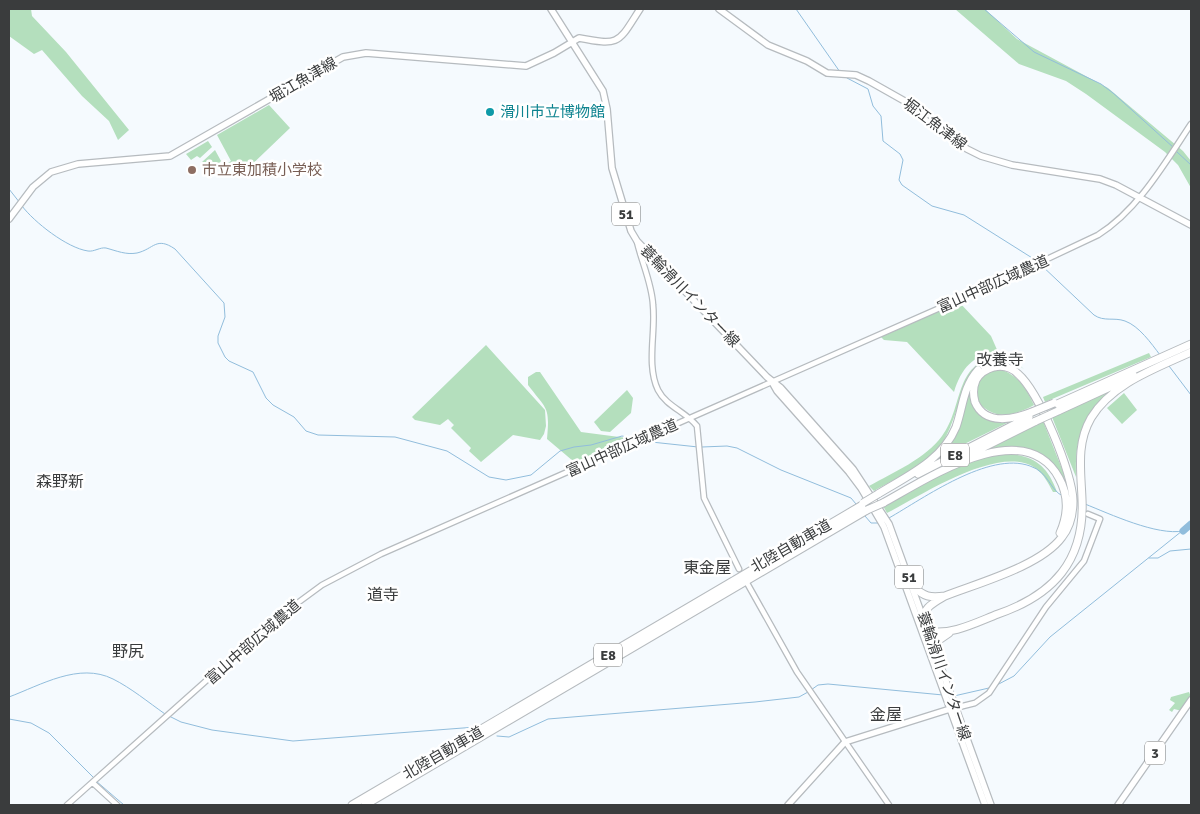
<svg xmlns="http://www.w3.org/2000/svg" width="1200" height="814" font-family="Signika,'Noto Sans JP',sans-serif">
<rect width="100%" height="100%" fill="#f5fafe"/>
<path fill="#b4dfbd" d="M9 9H31L32 16 66 52 129 130 118 140 109 121 82 96 42 50 34 54 9 36Z
M955 9H985L1017 39 1108 88 1183 151 1191 161V188L1178 165 1165 152 1086 94 1066 81 1019 64Z
M269 105 290 128 240 176 228 163 231 161 217 135Z
M208 141 212 147 200 158 197 156 191 160 186 154Z
M215 150 221 161 211 173 202 162Z
M959 302 991 336 998 352C973 354 961 369 954 392L907 342 884 340 881 337Z
M486 345 545 410 546 426 544 434 540 440 513 435 481 462 469 451 471 448 451 428 454 425 448 419 440 425 415 420 412 417Z
M1149 353 1151 357 1045 402 1043 397Z
M999 356 1013 360 1024 369C962 329 964 420 938 449 922 467 894 479 874 491L869 486C894 472 925 459 942 436 964 407 953 363 999 356Z
M995 369C1016 371 1026 388 1034 405 1013 417 990 421 976 398L979 379Z
M536 372H540L581 432 627 438 628 442 581 463 573 461 547 439C550 406 547 410 528 385V377Z
M971 382C970 411 979 423 1009 422L940 456 954 437Z
M627 390 633 398 631 413 610 432 601 431 594 422Z
M1110 390C1082 418 1075 437 1076 477L1052 417Z
M1124 393 1137 410 1122 424 1107 408Z
M1043 421 1064 474 1066 491 1055 469 1022 448H995L981 452Z
M1009 454C1035 456 1048 467 1057 492H1053C1048 483 1044 474 1035 468 1000 443 920 496 887 513L883 506C923 485 964 457 1009 454Z
M1189 692 1191 697 1182 711 1174 709 1172 712 1169 710 1175 703 1170 700 1171 697Z"/>
<g fill="none" stroke-linecap="round" stroke-linejoin="round">
<path stroke="#91bddc" stroke-width="1" d="M796 9 840 72
M984 9 1034 52 1101 84 1113 93 1174 148
M847 78 868 89 873 106 881 116 883 141 900 154 903 160 899 180 902 185 932 206 964 215 1037 261
M1176 151 1191 165
M9 189 20 203
M22 206C34 222 67 248 88 251 94 252 100 247 106 248 117 251 126 255 137 253 154 249 156 236 175 249L224 303 225 317 218 336V343L225 357 229 361 253 372 266 398 273 405 294 417 306 431 318 435 395 437 447 451 489 477 506 480 531 475 560 451 574 447 591 445 622 436 636 439
M1040 264 1094 315C1104 322 1114 317 1125 321 1139 326 1151 343 1160 355
M1169 366 1191 395
M642 441 698 447
M702 447 727 446 737 448 781 470 851 498 856 504
M1085 504C1110 514 1157 536 1183 531
M865 516 871 523H879
M889 518C924 498 989 451 1030 466 1049 472 1050 491 1063 496
M1149 558H1158L1170 551 1191 549
M995 686 1014 676 1050 637 1182 531
M811 690 818 685 828 684 943 695
M954 696 989 688
M9 697C41 685 79 662 113 679 131 688 148 702 165 714
M169 716 181 722 212 730 293 741 476 727
M9 719 31 723 49 733 94 778
M497 736 509 737 548 719 755 702 799 697 808 692
M96 781 124 805"/>
<path stroke="#91bddc" stroke-width="7" d="M1183 531 1191 524"/>
<defs>
<path id="minor" d="M637 242C642 263 652 284 653 305 656 332 646 365 658 390 666 406 686 412 697 426L704 498 739 569
M747 583 797 672 889 805
M955 708 975 703 989 693 1046 607 1084 561 1100 519 1088 514
M93 783 117 805
M67 805 273 621 322 585 381 554 992 285 1098 235C1138 210 1165 163 1191 124"/>
<path id="major" d="M551 9 603 91 607 109 612 168 631 231 637 241 767 377 781 388 853 469 889 524 991 805
M719 9 768 45 807 61 827 73 856 75 869 81 908 103 924 119 967 149 981 156 1012 165 1100 179 1116 185 1191 225
M9 219 33 187 51 172 78 164 170 156 343 57 366 53 526 66 554 53 579 38C621 46 618 43 640 9
M773 384 777 391 849 472 861 488 884 527 985 805
M788 805 845 742 950 709
M1118 805 1191 700"/>
<path id="highway" d="M1055 405 1191 344
M1058 411 1134 376
M960 459 1036 421
M918 474 1029 417
M878 494C907 476 942 461 956 427 963 407 963 387 978 370
M883 503C925 480 1024 413 1059 478 1069 496 1068 515 1060 533
M913 586C924 597 930 598 945 596 978 583 1041 566 1062 537 1070 527 1073 514 1073 501 1073 474 1039 392 1018 374 1012 368 1003 365 994 367 987 369 980 373 976 380 973 387 973 395 975 402 985 426 1014 419 1032 412
M945 596C931 604 923 608 921 625L928 631C951 636 977 622 998 614 1053 595 1085 561 1082 499 1081 471 1076 444 1091 418 1112 383 1157 368 1191 352
M933 644 949 633
M352 805 864 504
M365 805 867 510"/>
</defs>
<use href="#minor" stroke="#b6bbbf" stroke-width="7"/>
<use href="#major" stroke="#b6bbbf" stroke-width="8"/>
<use href="#highway" stroke="#b6bbbf" stroke-width="9"/>
<use href="#minor" stroke="#fff" stroke-width="4.5"/>
<use href="#major" stroke="#fff" stroke-width="5.5"/>
<use href="#highway" stroke="#fff" stroke-width="7"/>
<defs>
<path id="highway-bridge" d="M1032 412 1054 403
M1036 421 1058 411
M863 503 878 494
M867 510 883 503"/>
</defs>
<use href="#highway-bridge" stroke="#b6bbbf" stroke-width="9" stroke-linecap="butt"/>
<use href="#highway-bridge" stroke="#fff" stroke-width="7"/>
</g>
<circle fill="#0f9aa8" stroke="#fff" stroke-width="2" cx="490" cy="112" r="5"/>
<circle fill="#8d6e63" stroke="#fff" stroke-width="2" cx="192" cy="170" r="5"/>
<g text-anchor="middle" stroke-width="5" stroke-linejoin="round" paint-order="stroke">
<g fill="#fff" stroke="#757677" stroke-width="1">
<rect x="612" y="202.5" width="28" height="23" rx="4"/>
<rect x="941" y="443.5" width="28" height="23" rx="4"/>
<rect x="895" y="565.5" width="28" height="23" rx="4"/>
<rect x="594" y="643.5" width="28" height="23" rx="4"/>
<rect x="1145" y="741.5" width="20" height="23" rx="4"/>
</g>
<g font-size="14" font-weight="bold" fill="#3a3c3d">
<text x="626" y="219">51</text>
<text x="955" y="460">E8</text>
<text x="909" y="582">51</text>
<text x="608" y="660">E8</text>
<text x="1155" y="758">3</text>
</g>
<g font-size="15" fill="#3a3c3d" stroke="#fff">
<text transform="translate(303 80) rotate(-30)" y="5">堀江魚津線</text>
<text transform="translate(935 124) rotate(37)" y="5">堀江魚津線</text>
<text transform="translate(993 284) rotate(-24)" y="5">富山中部広域農道</text>
<text transform="translate(690 296) rotate(46)" y="5">蓑輪滑川インター線</text>
<text transform="translate(622 448) rotate(-24)" y="5">富山中部広域農道</text>
<text transform="translate(791 546) rotate(-30)" y="5">北陸自動車道</text>
<text transform="translate(253 642) rotate(-41)" y="5">富山中部広域農道</text>
<text transform="translate(944 676) rotate(71)" y="5">蓑輪滑川インター線</text>
<text transform="translate(443 753) rotate(-30)" y="5">北陸自動車道</text>
</g>
<g font-size="15" fill="#0d838f" stroke="#fff" text-anchor="start">
<text x="500" y="117">滑川市立博物館</text>
</g>
<g font-size="15" fill="#785e54" stroke="#fff" text-anchor="start">
<text x="202" y="175">市立東加積小学校</text>
</g>
<g font-size="16" fill="#3a3c3d" stroke="#fff">
<text x="1000" y="365">改養寺</text>
<text x="60" y="487">森野新</text>
<text x="707" y="573">東金屋</text>
<text x="383" y="600">道寺</text>
<text x="128" y="657">野尻</text>
<text x="886" y="720">金屋</text>
</g>
</g>
<rect width="1200" height="814" fill="none" stroke="#3a3c3d" stroke-width="20"/>
</svg>
